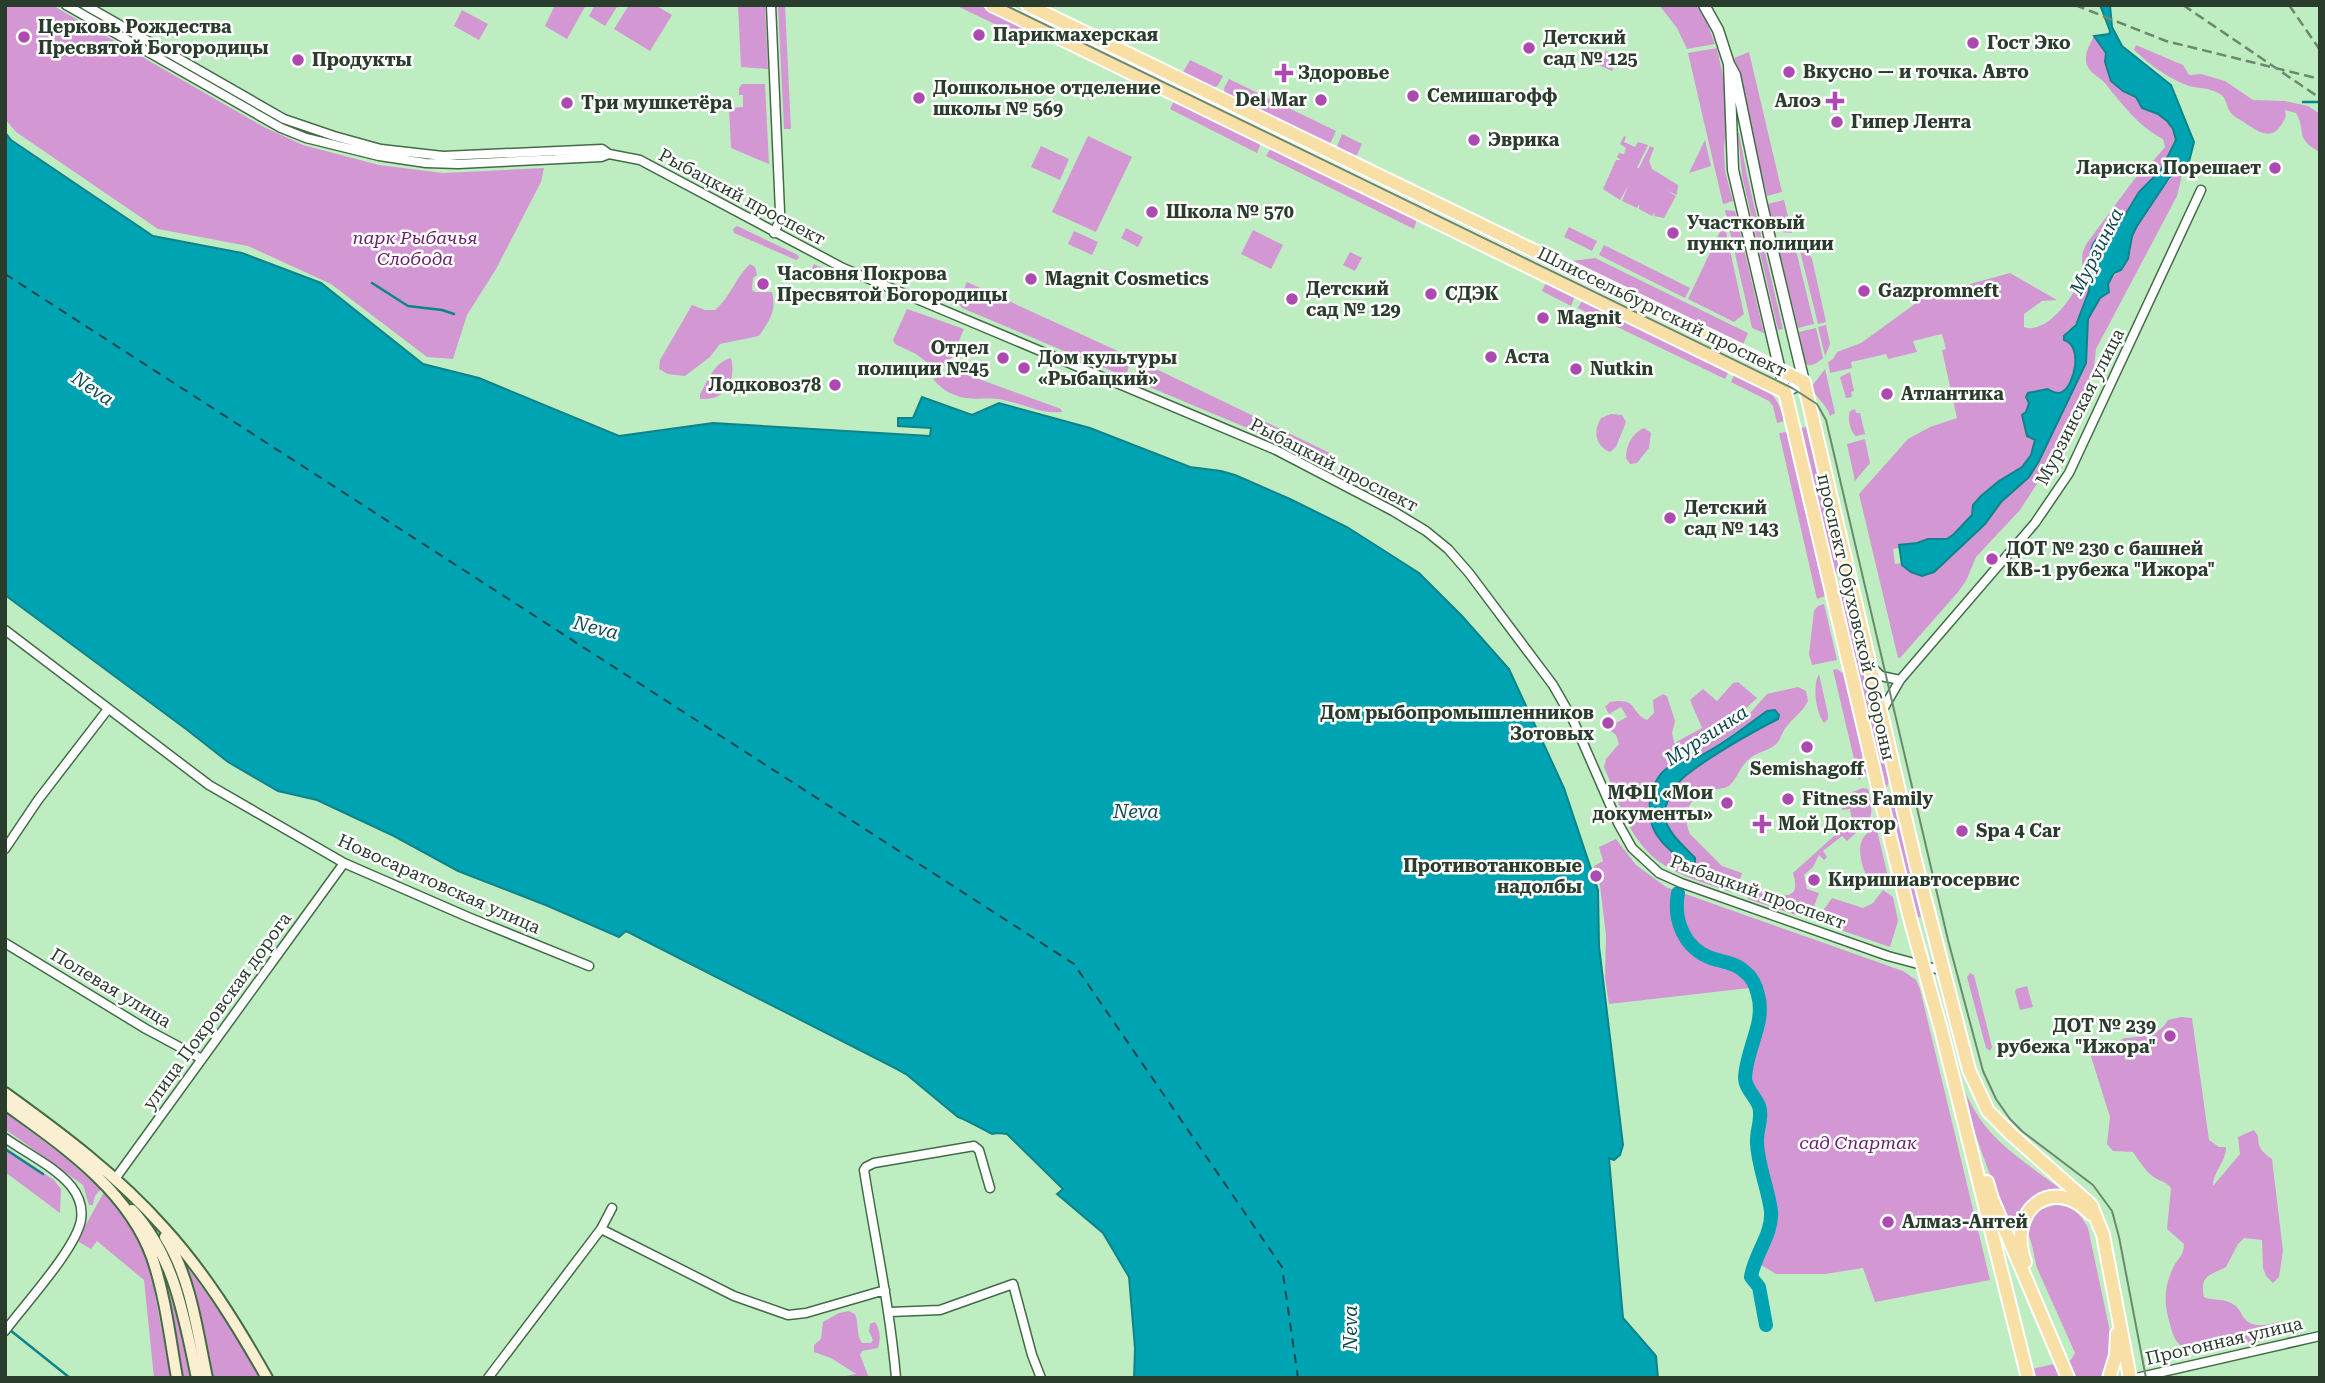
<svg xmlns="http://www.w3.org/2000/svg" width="2325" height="1383" font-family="'Roboto Serif',serif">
<rect width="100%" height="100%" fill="#bfedc2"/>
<path fill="#d397d3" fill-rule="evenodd" d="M5 5H52L264 127 303 145 379 165 443 173 544 168 541 182 496 269 467 315 453 359 427 357 331 284 248 246 158 229 16 132 5 119Z
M555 5H586L567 39 545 26Z
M595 5H618L605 26 589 16Z
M629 5H655L672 15 650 51 614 29Z
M738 5H765L768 69 741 67Z
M785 5 791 129H784L778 6Z
M955 5H979L1023 27 1024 38Z
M1659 5H1696L1707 23 1715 44 1687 49 1677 28Z
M462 10 488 24 479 40 454 26Z
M2094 36 2106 53 2105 62 2111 81 2123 91 2136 97 2143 108 2158 114 2167 121 2173 129 2176 140 2161 170 2139 192 2116 230C2109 233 2097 237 2093 244 2086 256 2091 276 2089 289 2088 301 2078 326 2067 331L2066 341 2071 342C2074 346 2075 347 2076 352 2077 362 2069 393 2058 393 2055 393 2050 390 2047 389L2029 401 2026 412 2022 415 2027 436 2035 440 2031 455 2022 467 1999 481 1981 496 1973 505 1972 515 1954 534 1947 539H1928L1917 543 1899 545V548L1893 549 1895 564 1902 563V566L1951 556 1985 524 2001 502 2029 477 2039 461 2086 363 2088 319 2100 298 2110 289 2108 284C2113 275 2125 266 2128 258 2131 252 2131 243 2132 236 2134 220 2170 176 2184 167L2177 196 2096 349 2093 375 2057 453 2020 510 1976 557 1966 581 1958 592 1900 658H1898L1859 494 1908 439 1930 427 1957 418 1942 350 1946 349 1942 334 1913 341 1917 352 1888 359 1886 354 1851 362 1852 368 1830 373 1828 362 1833 359 1837 352 1861 343 1926 296 2010 273 2057 300 2042 301 2024 314V327C2047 336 2080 291 2082 270 2083 259 2080 254 2087 243L2136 177 2147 168 2165 147 2163 139C2138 126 2122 104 2104 82 2098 76 2088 72 2086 62 2085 52 2090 44 2094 36Z
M2136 45 2183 65 2189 75 2201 74 2225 81 2253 100 2285 101 2308 106 2320 114V152C2294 138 2307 133 2296 113L2285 110 2286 116C2275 141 2264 136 2245 123 2241 120 2234 117 2231 113 2225 105 2228 97 2216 92 2208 88 2198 88 2189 86 2169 79 2150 65 2134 50Z
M1717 48 1725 86 1727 112 1724 149 1725 171 1733 201 1723 204 1688 53Z
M1606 51 1619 57 1612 71 1599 65Z
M1749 52 1782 192 1767 196 1734 58Z
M1190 60 1223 76 1218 85 1213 89 1182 74Z
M1229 79 1336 131 1329 146 1225 95 1224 88Z
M742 84H765L769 164 731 148 729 108 743 107V95H739V88Z
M1174 101 1261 143 1257 153 1170 109Z
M1738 133H1739L1747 175 1783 329 1778 330 1742 176Z
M1342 134 1362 144 1357 155 1352 157 1336 149Z
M1088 136 1132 157 1096 232 1052 212Z
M1624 136 1626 137 1624 142 1635 147 1638 142 1648 145 1637 168H1639L1650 146 1654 148 1649 161 1652 169 1678 185 1677 195 1667 191 1676 196 1664 218 1654 216 1655 212 1652 216 1639 209V204L1637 208 1622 201 1628 186 1620 200 1603 189 1616 160H1621L1617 157 1619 153 1624 154 1626 148 1620 144Z
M1705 140 1711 166 1689 173Z
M1041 146 1069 159 1060 180 1031 167Z
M1271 148 1417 219 1414 229 1266 156Z
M1784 200 1792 233 1782 232 1774 226 1768 204Z
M1725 210 1735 211 1764 333 1752 328Z
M1724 223 1744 314 1734 322 1688 299Z
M737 226 798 255 799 258 796 260 734 233 733 229Z
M1569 227 1597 241 1592 251 1564 237Z
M1126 228 1143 237 1138 247 1121 238Z
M1253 230 1283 245 1271 269 1241 254Z
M1074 231 1098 242 1092 255 1068 244Z
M1794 242 1814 324 1798 328 1778 245Z
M1798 243 1807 250 1812 259 1826 322 1818 324Z
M1604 245 1690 288 1685 298 1599 255Z
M1350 252 1362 258 1355 271 1343 265Z
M1595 258 1748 333 1742 347 1571 264 1572 261Z
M750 264 755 267 757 275 753 278 752 290 755 292H772C777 311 769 321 759 336L720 344 710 357 685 376 668 374 659 369 660 360 692 305 705 310H715C732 295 735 278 750 264Z
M814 264 834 274 830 283 809 274Z
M967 282 1131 357 1126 377 962 308 958 303Z
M1546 282 1575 296 1571 306 1542 291Z
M1583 299 1729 371 1725 379 1578 308Z
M907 309 964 329 949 364 936 369 916 354 895 344 893 340Z
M1826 325 1830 344 1825 356 1818 327Z
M1816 328 1823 358C1818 362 1813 367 1806 364L1799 332Z
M731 358C735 372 731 389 718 396 713 399 706 399 700 399V394C708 381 714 362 731 358Z
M1146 364 1332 454 1335 459 1332 468 1271 438 1140 383 1142 369Z
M1825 369 1835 413 1830 416C1827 403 1814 398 1812 386Z
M1850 372 1854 391 1851 392 1852 397 1846 398 1840 377Z
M1735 373C1762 386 1777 389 1784 421L1777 423 1773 406 1769 401 1731 382Z
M946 374H965L1061 409 1062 412C1040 414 1024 404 1003 400 988 396 970 402 955 395 946 392 939 386 933 379Z
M1855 409 1856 413H1860L1865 434 1856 436C1850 432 1847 418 1850 411Z
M1611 414 1622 415 1626 422 1616 447 1610 452C1595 446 1593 431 1601 418Z
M1806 427 1840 571 1838 574 1835 573 1801 428Z
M1644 428 1651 433 1649 448 1637 463 1630 464 1626 458C1626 445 1632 433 1644 428Z
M1787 432 1825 596 1817 599 1779 433Z
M1865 439 1870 463 1855 481 1847 444Z
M1840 585 1843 587 1889 780 1887 787 1885 785 1839 588Z
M1824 604 1837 660 1812 665 1809 654 1814 611 1818 606Z
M1837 669 1844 674 1867 773 1859 780 1833 670Z
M1819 674 1828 714V719L1824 723C1816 713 1812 685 1819 674Z
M1738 682 1757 698 1736 718 1682 753 1676 742 1702 728 1690 700 1703 689 1717 701 1733 683Z
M1798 687 1806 691 1808 701C1803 712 1794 717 1787 726 1781 733 1781 742 1772 747 1764 752 1755 753 1748 760 1740 767 1737 779 1729 786 1722 790 1715 788 1708 791 1688 797 1682 816 1690 834L1722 866 1742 873 1737 888 1731 892C1707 884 1681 877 1661 863 1629 841 1618 800 1604 767L1606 759 1619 744 1616 735 1607 728 1627 717 1621 707 1609 714 1605 707 1610 702C1639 697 1629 712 1647 720L1654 713 1653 700 1663 694 1667 696 1675 721 1672 733 1674 742 1681 755 1689 752 1718 731 1744 720 1767 694ZM1767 711 1778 719C1750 733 1709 757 1685 776 1675 784 1662 806 1665 819 1669 834 1685 847 1695 858L1682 860C1659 843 1646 822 1651 792L1686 760 1699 757Z
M1863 788 1868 789C1876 821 1870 820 1847 841L1842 836 1823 851 1827 857 1824 860 1819 855 1813 867 1804 875 1807 889 1819 893 1812 912 1802 917 1748 899 1747 893 1750 888C1766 889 1805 911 1793 873L1844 827 1846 820 1852 819 1850 809 1842 810V809L1852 792Z
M1891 806 1895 808 1921 917 1916 918 1890 809Z
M1876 826 1889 881C1883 882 1877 883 1872 881 1863 876 1858 852 1861 843 1863 835 1870 831 1876 826Z
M1616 839 1636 865 1666 887 1903 971 1916 980 1920 989 1990 1280 1875 1302 1863 1268 1825 1274H1776L1761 1265 1775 1223V1214L1759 1141 1764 1115 1762 1106 1749 1084 1747 1074C1754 1045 1771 1016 1758 987L1609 1004 1605 978 1606 935 1600 886 1594 866 1603 861 1599 847Z
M1883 890 1893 897 1898 921 1890 947 1826 925 1822 912 1832 898 1863 908 1873 903Z
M1970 973 1974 975 1992 1047 1990 1051 1986 1048 1967 977Z
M2027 986 2033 1007 2020 1010 2015 992 2016 989Z
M2181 1017 2192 1018 2209 1140 2219 1147H2226C2226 1162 2213 1172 2213 1186L2240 1154 2238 1137 2254 1130 2258 1136C2258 1148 2262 1152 2272 1159L2283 1251 2279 1277 2273 1283 2266 1276 2263 1268 2262 1240 2244 1238 2238 1244 2226 1267C2211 1275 2199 1275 2204 1297 2213 1301 2221 1298 2231 1303 2237 1306 2239 1309 2242 1315 2251 1331 2269 1324 2283 1321L2289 1327 2284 1334 2259 1342 2212 1345 2187 1351C2176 1343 2173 1337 2170 1324 2163 1302 2164 1285 2175 1264 2180 1257 2184 1253 2184 1244L2167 1229 2171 1188C2166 1182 2163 1182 2157 1179 2146 1173 2140 1162 2133 1152L2113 1151 2107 1144 2110 1117 2089 1050C2099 1045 2107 1045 2117 1042 2123 1040 2121 1038 2128 1038 2144 1036 2159 1036 2168 1020Z
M1966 1093C1985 1141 2028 1163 2067 1194 2060 1194 2052 1193 2044 1194 2022 1197 2013 1221 2014 1241L1973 1128Z
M5 1112 67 1159 101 1189 95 1196 93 1205H89L83 1185 5 1129Z
M5 1147 54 1180 61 1189 60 1213 5 1172Z
M104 1192 130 1223 148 1259 171 1378H154L144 1280 97 1241 91 1249 79 1242V1237Z
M2056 1205C2073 1206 2080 1213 2088 1228L2112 1341V1354L2105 1378H2034L2032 1369 2071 1360 2075 1353 2037 1268C2034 1258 2033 1243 2028 1235L2026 1236C2027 1214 2036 1210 2056 1205Z
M187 1266 237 1337 261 1378H213Z
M165 1270 178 1310 193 1378H182L162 1271Z
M849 1311 855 1314C859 1323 856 1336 862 1343H871L873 1340 869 1331 870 1324 875 1322C880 1330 881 1338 878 1348L862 1351 860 1355 869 1378H835L856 1374 831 1358 814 1352V1345L821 1339 823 1322 839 1313Z"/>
<path fill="#00a3b2" stroke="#0d848a" stroke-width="2" d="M2100 5H2110L2112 27 2122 46 2171 85 2194 142 2189 162 2169 178 2137 226 2132 236 2128 259 2121 270 2114 273 2108 284 2109 292 2100 298 2088 319 2086 363 2039 461 2029 477 2001 502 1985 524 1934 572 1922 576 1911 572 1902 565 1899 545 1917 543 1928 539H1947L1954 534 1972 515 1973 505 1981 496 1999 481 2022 467 2031 455 2035 440 2027 436 2022 415 2026 412 2029 403 2026 397 2028 393 2047 389C2052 391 2057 395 2062 392 2074 386 2084 346 2064 340V336L2076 325 2089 291 2090 254 2093 244 2099 236 2116 230 2139 192 2161 170 2176 140 2173 129 2167 121 2158 114 2142 108 2136 97 2123 91 2111 81 2105 62 2106 53 2094 36 2109 34 2110 31Z
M5 132 11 140 153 236 242 253 321 283 423 364 479 378 619 436 713 423 930 436 931 428 898 426V418H913L922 397 972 415 999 403 1090 428 1190 467 1221 471 1235 475 1290 499 1347 527 1419 573 1462 616 1509 669 1564 788 1598 890 1599 946 1623 1145 1620 1155 1614 1160 1609 1158 1623 1318 1656 1356 1658 1378H1134L1135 1348 1129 1277 1103 1233 1057 1194 1063 1189 1007 1134 998 1133 992 1134C985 1130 964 1119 958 1117L906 1074 895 1068 626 931 619 937 548 906 458 871 394 836 317 800 278 791 228 762 186 729 5 595Z
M1775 710 1779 715 1778 719C1750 733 1709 757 1685 776 1675 784 1662 806 1665 819 1669 834 1685 847 1695 858V865L1692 872 1684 869 1682 860C1674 853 1665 847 1659 838 1643 818 1648 780 1670 766 1680 760 1691 761 1700 756 1724 744 1746 726 1767 711Z"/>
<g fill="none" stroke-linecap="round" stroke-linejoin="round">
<path stroke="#0d848a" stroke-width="2.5" d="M2303 102H2320
M372 283 408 306 442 310 454 314
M5 1149 43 1174
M10 1330 70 1378"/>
<path stroke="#00a3b2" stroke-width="14" d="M1678 893C1673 920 1684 948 1711 958 1723 962 1736 963 1745 972 1752 977 1756 986 1758 995 1766 1023 1746 1049 1745 1078 1745 1088 1755 1096 1759 1106 1763 1118 1756 1131 1757 1143 1758 1166 1768 1188 1771 1211 1773 1234 1754 1255 1751 1277L1759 1287 1766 1325"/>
<path stroke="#0f484f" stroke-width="2" stroke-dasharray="9 7" stroke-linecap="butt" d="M5 274 1074 964 1282 1267 1298 1378"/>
<defs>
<path id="minor" d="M66 5 281 128 306 138 379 156 426 163 458 164 601 157 609 154
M85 5 284 119 334 136 381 149 443 156 602 149 609 154 640 160 843 268 1276 450 1393 511 1426 531 1448 549 1469 573 1553 685 1573 720 1618 823 1632 848 1659 873 1681 883 1888 956 1944 971
M771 5 780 212 779 222 774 233
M5 630 209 785 344 863 468 917 589 966
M1872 667 1881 676 1900 680
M1882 711 1900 680 2035 523 2069 473 2201 190
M5 849 38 800 108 709
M5 943 146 1029 202 1059
M5 1138C26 1153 54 1166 71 1186 79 1196 83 1207 81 1220 76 1249 24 1305 5 1331
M115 1179 344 863
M601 1229 734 1296 788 1315 806 1313 885 1290
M890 1312 940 1310 1013 1284 1032 1355 1041 1378
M488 1378 601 1229 612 1208
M896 1378C890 1308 875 1239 864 1170L866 1167 874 1163 974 1146 979 1150 990 1188
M2136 1378 2320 1336"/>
<path id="tertiary" d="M1704 5 1718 30 1729 64 1735 75 1761 201 1804 382 1785 392 1733 170 1729 64"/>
<path id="secondary" d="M5 1093C62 1134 118 1176 164 1228 205 1273 237 1325 267 1378
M5 1104C61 1145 127 1188 152 1257 165 1295 170 1338 177 1378
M132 1210C175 1257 184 1317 197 1378
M165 1237C191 1278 197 1331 207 1378"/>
<path id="primary" d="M992 5 1785 392 1880 796 1911 922 1941 1029 2028 1378
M1028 5 1804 382 1916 864 1969 1070 1988 1111 2011 1134 2091 1205 2103 1235 2130 1378
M1987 1182 1992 1199 2068 1378
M2025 1262C2006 1211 2052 1173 2091 1214
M2109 1378 2116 1355 2117 1334"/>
</defs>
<use href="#minor" stroke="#436c46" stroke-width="11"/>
<use href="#tertiary" stroke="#436c46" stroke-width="13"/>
<use href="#secondary" stroke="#436c46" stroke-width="14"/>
<use href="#primary" stroke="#fff" stroke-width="16"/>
<use href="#minor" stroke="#fff" stroke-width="8"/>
<use href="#tertiary" stroke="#fff" stroke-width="10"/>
<use href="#secondary" stroke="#fbefd2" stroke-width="10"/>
<use href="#primary" stroke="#f7dfa6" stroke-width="12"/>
<path stroke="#6b896d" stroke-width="2" d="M1005 5 1792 388 1817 404 1826 420 1948 940 1983 1071 1996 1099 2010 1119 2023 1132 2093 1185 2112 1211 2119 1237 2146 1378"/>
<path stroke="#6b896d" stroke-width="2.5" stroke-dasharray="10 5" stroke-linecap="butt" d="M2075 5 2166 41 2320 79
M2183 5 2320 98
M2289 5 2320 50"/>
</g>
<g fill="#ad4ab0" stroke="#fff" stroke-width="2.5">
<circle cx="979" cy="35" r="7"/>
<circle cx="24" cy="37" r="7"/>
<circle cx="1973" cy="43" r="7"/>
<circle cx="1529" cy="48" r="7"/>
<circle cx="298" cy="60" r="7"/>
<circle cx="1789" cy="72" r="7"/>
<path d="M1280.5 62.5h7v7h7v7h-7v7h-7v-7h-7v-7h7z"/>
<circle cx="1413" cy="96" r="7"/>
<circle cx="919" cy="98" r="7"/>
<circle cx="1321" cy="100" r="7"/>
<path d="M1831.5 90.5h7v7h7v7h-7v7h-7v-7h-7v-7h7z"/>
<circle cx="567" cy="103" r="7"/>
<circle cx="1837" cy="122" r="7"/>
<circle cx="1474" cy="140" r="7"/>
<circle cx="2275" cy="168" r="7"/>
<circle cx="1152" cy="212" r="7"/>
<circle cx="1673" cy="233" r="7"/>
<circle cx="1031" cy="279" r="7"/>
<circle cx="763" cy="284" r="7"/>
<circle cx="1864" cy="291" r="7"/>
<circle cx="1431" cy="294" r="7"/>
<circle cx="1292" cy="299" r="7"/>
<circle cx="1543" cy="318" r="7"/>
<circle cx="1491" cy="357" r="7"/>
<circle cx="1003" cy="358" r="7"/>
<circle cx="1024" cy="368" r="7"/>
<circle cx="1576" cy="369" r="7"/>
<circle cx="835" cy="385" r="7"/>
<circle cx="1887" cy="394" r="7"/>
<circle cx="1670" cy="518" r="7"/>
<circle cx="1992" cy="559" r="7"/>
<circle cx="1608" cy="723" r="7"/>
<circle cx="1807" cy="747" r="7"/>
<circle cx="1788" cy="799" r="7"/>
<circle cx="1727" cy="803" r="7"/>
<path d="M1758.5 813.5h7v7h7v7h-7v7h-7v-7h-7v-7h7z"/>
<circle cx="1962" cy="831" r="7"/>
<circle cx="1596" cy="876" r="7"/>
<circle cx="1814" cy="880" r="7"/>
<circle cx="2170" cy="1036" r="7"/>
<circle cx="1888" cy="1222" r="7"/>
</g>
<g text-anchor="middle" stroke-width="5" stroke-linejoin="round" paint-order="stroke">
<g font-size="18" font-weight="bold" fill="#2a3d2c" stroke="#fff" text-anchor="start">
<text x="38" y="33">Церковь Рождества<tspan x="38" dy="21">Пресвятой Богородицы</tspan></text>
<text x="993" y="41">Парикмахерская</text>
<text x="1543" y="44">Детский<tspan x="1543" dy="21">сад № 125</tspan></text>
<text x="1987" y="49">Гост Эко</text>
<text x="312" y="66">Продукты</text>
<text x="1803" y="78">Вкусно — и точка. Авто</text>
<text x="1298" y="79">Здоровье</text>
<text x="933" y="94">Дошкольное отделение<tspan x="933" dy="21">школы № 569</tspan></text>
<text x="1427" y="102">Семишагофф</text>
<text x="1307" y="106" text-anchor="end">Del Mar</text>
<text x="1821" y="107" text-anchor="end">Алоэ</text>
<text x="581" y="109">Три мушкетёра</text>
<text x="1851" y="128">Гипер Лента</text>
<text x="1488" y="146">Эврика</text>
<text x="2261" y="174" text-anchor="end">Лариска Порешает</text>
<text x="1166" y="218">Школа № 570</text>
<text x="1687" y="229">Участковый<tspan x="1687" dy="21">пункт полиции</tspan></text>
<text x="777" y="280">Часовня Покрова<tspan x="777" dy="21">Пресвятой Богородицы</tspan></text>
<text x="1045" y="285">Magnit Cosmetics</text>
<text x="1306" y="295">Детский<tspan x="1306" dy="21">сад № 129</tspan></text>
<text x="1878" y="297">Gazpromneft</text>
<text x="1445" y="300">СДЭК</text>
<text x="1557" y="324">Magnit</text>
<text x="989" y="354" text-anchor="end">Отдел<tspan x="989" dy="21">полиции №45</tspan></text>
<text x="1505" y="363">Аста</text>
<text x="1038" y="364">Дом культуры<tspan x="1038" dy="21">«Рыбацкий»</tspan></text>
<text x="1590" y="375">Nutkin</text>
<text x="821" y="391" text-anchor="end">Лодковоз78</text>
<text x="1901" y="400">Атлантика</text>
<text x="1684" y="514">Детский<tspan x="1684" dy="21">сад № 143</tspan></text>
<text x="2006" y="555">ДОТ № 230 с башней<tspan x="2006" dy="21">КВ-1 рубежа "Ижора"</tspan></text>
<text x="1594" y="719" text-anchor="end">Дом рыбопромышленников<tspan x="1594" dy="21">Зотовых</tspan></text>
<text x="1807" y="775" text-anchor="middle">Semishagoff</text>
<text x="1713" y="799" text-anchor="end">МФЦ «Мои<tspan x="1713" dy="21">документы»</tspan></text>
<text x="1802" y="805">Fitness Family</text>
<text x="1778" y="830">Мой Доктор</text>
<text x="1976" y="837">Spa 4 Car</text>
<text x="1582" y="872" text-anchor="end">Противотанковые<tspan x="1582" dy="21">надолбы</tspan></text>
<text x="1828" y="886">Киришиавтосервис</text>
<text x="2156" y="1032" text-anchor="end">ДОТ № 239<tspan x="2156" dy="21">рубежа "Ижора"</tspan></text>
<text x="1902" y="1228">Алмаз-Антей</text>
</g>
<g font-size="18" fill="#2a3d2c" stroke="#fff">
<text transform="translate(742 197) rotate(28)" y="6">Рыбацкий проспект</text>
<text transform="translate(1662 312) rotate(26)" y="6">Шлиссельбургский проспект</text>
<text transform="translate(2080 407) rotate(-63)" y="6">Мурзинская улица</text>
<text transform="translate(1334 465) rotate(27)" y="6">Рыбацкий проспект</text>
<text transform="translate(1856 617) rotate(77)" y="6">проспект Обуховской Обороны</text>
<text transform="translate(439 884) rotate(24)" y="6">Новосаратовская улица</text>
<text transform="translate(1758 892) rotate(20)" y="6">Рыбацкий проспект</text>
<text transform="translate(111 988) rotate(31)" y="6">Полевая улица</text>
<text transform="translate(217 1011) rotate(-54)" y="6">улица Покровская дорога</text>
<text transform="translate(2224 1341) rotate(-13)" y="6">Прогонная улица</text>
</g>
<g font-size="18" font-style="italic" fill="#681e6b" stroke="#fff">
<text x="415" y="244">парк Рыбачья<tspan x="415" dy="21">Слобода</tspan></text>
<text x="1858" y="1149">сад Спартак</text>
</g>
<g font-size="19" font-style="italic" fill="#0f484f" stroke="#fff">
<text transform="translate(2096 251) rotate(-63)" y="7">Мурзинка</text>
<text transform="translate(93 388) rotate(34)" y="7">Neva</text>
<text transform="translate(596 627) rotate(14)" y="7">Neva</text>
<text transform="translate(1706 735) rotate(-33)" y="7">Мурзинка</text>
<text x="1136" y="818">Neva</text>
<text transform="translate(1350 1328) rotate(-90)" y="7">Neva</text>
</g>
</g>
<rect width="2325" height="1383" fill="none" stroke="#2a3d2c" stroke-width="14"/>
</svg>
